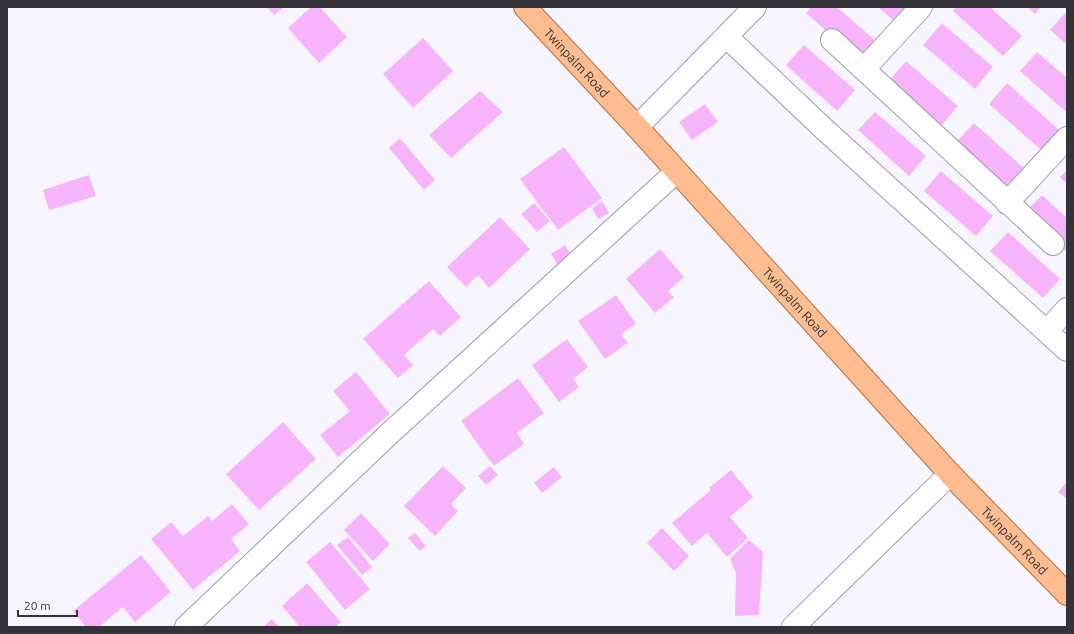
<svg xmlns="http://www.w3.org/2000/svg" width="1074" height="634" font-family="Ubuntu,sans-serif">
<rect width="100%" height="100%" fill="#f7f6fe"/>
<path fill="#f7b4fd" d="M267 7H284L274 15Z
M311 7H320L347 37 319 63 288 28Z
M811 7H837L877 42 860 61 806 13Z
M878 7H908L895 22Z
M956 7H990L1022 36 1003 56 953 11Z
M1027 7H1041L1035 14Z
M1067 11V45L1050 30Z
M942 23 993 67 975 89 923 45Z
M423 38 453 71 413 108 383 74Z
M804 45 855 90 837 111 786 65Z
M1037 52 1067 78V113L1020 71Z
M906 61 958 106 941 126 889 81Z
M1007 83 1059 130 1041 150 989 104Z
M480 91 503 112 451 158 429 135Z
M705 104 718 122 692 140 679 122Z
M875 112 926 156 909 176 858 130Z
M974 123 1026 170 1008 191 955 143Z
M400 138 435 180 424 190 389 148Z
M564 147 602 198 558 230 520 179Z
M1067 170V184L1060 177Z
M941 171 993 216 976 236 924 191Z
M89 175 96 196 49 210 43 190Z
M1042 195 1067 218V252L1025 213Z
M602 201 609 213 598 219 592 208Z
M534 203 550 221 537 232 521 214Z
M500 217 530 249 489 288 478 275 466 287 447 267Z
M1008 232 1060 279 1043 298 990 251Z
M565 245 571 255 557 264 551 254Z
M660 249 684 277 668 291 674 297 655 313 626 279Z
M429 281 461 317 440 336 433 329 404 355 413 365 398 378 363 339Z
M616 295 636 324 621 334 628 343 605 359 578 321Z
M567 339 588 367 573 379 579 387 559 402 532 365Z
M356 372 390 414 338 457 320 435 350 411 333 391Z
M518 378 544 413 517 433 524 444 494 466 461 421Z
M283 422 316 459 259 510 226 474Z
M443 466 466 488 451 504 458 511 435 536 404 506Z
M490 466 498 475 486 485 478 476Z
M554 467 562 477 542 493 534 483Z
M731 470 753 497 730 517 748 538 727 557 707 533 692 546 672 523 711 490 709 488Z
M1067 482V499L1058 492Z
M232 504 249 524 231 539 240 551 193 590 151 539 171 522 183 536 208 516 212 521Z
M361 513 390 544 373 561 344 530Z
M662 528 689 556 674 571 647 543Z
M415 533 426 546 420 551 408 538Z
M348 537 372 567 362 575 337 545Z
M749 540 763 552 759 615 735 616 736 573 730 559Z
M330 542 370 589 345 610 306 562Z
M141 555 171 592 135 622 123 607 99 627H86L73 611Z
M307 583 341 622 335 627H300L282 606Z
M272 619 279 627H263Z"/>
<g fill="none" stroke-linecap="round" stroke-linejoin="round">
<defs>
<path id="minor" d="M727 37 824 129 1067 350
M832 40 1053 244
M864 69 921 7
M637 127 755 7
M1007 203 1067 138
M1047 331 1067 309
M186 627 389 434 676 172
M793 627 950 474"/>
<g id="major">
<path id="s1" d="M525 7 637 127 950 474 1067 594"/>
</g>
</defs>
<use href="#minor" stroke="#9e9aac" stroke-width="24"/>
<use href="#major" stroke="#b57042" stroke-width="24"/>
<use href="#minor" stroke="#fff" stroke-width="22"/>
<use href="#major" stroke="#fdbd91" stroke-width="22"/>
</g>
<g text-anchor="middle" stroke-width="4" stroke-linejoin="round" paint-order="stroke">
<g font-size="13" fill="#34333a" stroke="#f7f6fe">
<text dy="5" stroke="none"><textPath href="#s1" startOffset="76">Twinpalm Road</textPath></text>
<text dy="5" stroke="none"><textPath href="#s1" startOffset="400">Twinpalm Road</textPath></text>
<text dy="5" stroke="none"><textPath href="#s1" startOffset="724">Twinpalm Road</textPath></text>
</g>
</g>
<rect width="1074" height="634" fill="none" stroke="#34333a" stroke-width="16"/>
<path d="M18 610v6h59v-6" fill="none" stroke="#34333a" stroke-width="2"/>
<text x="24" y="610" font-size="12" fill="#34333a" stroke="#f7f6fe" stroke-width="3" paint-order="stroke">20 m</text>
</svg>
